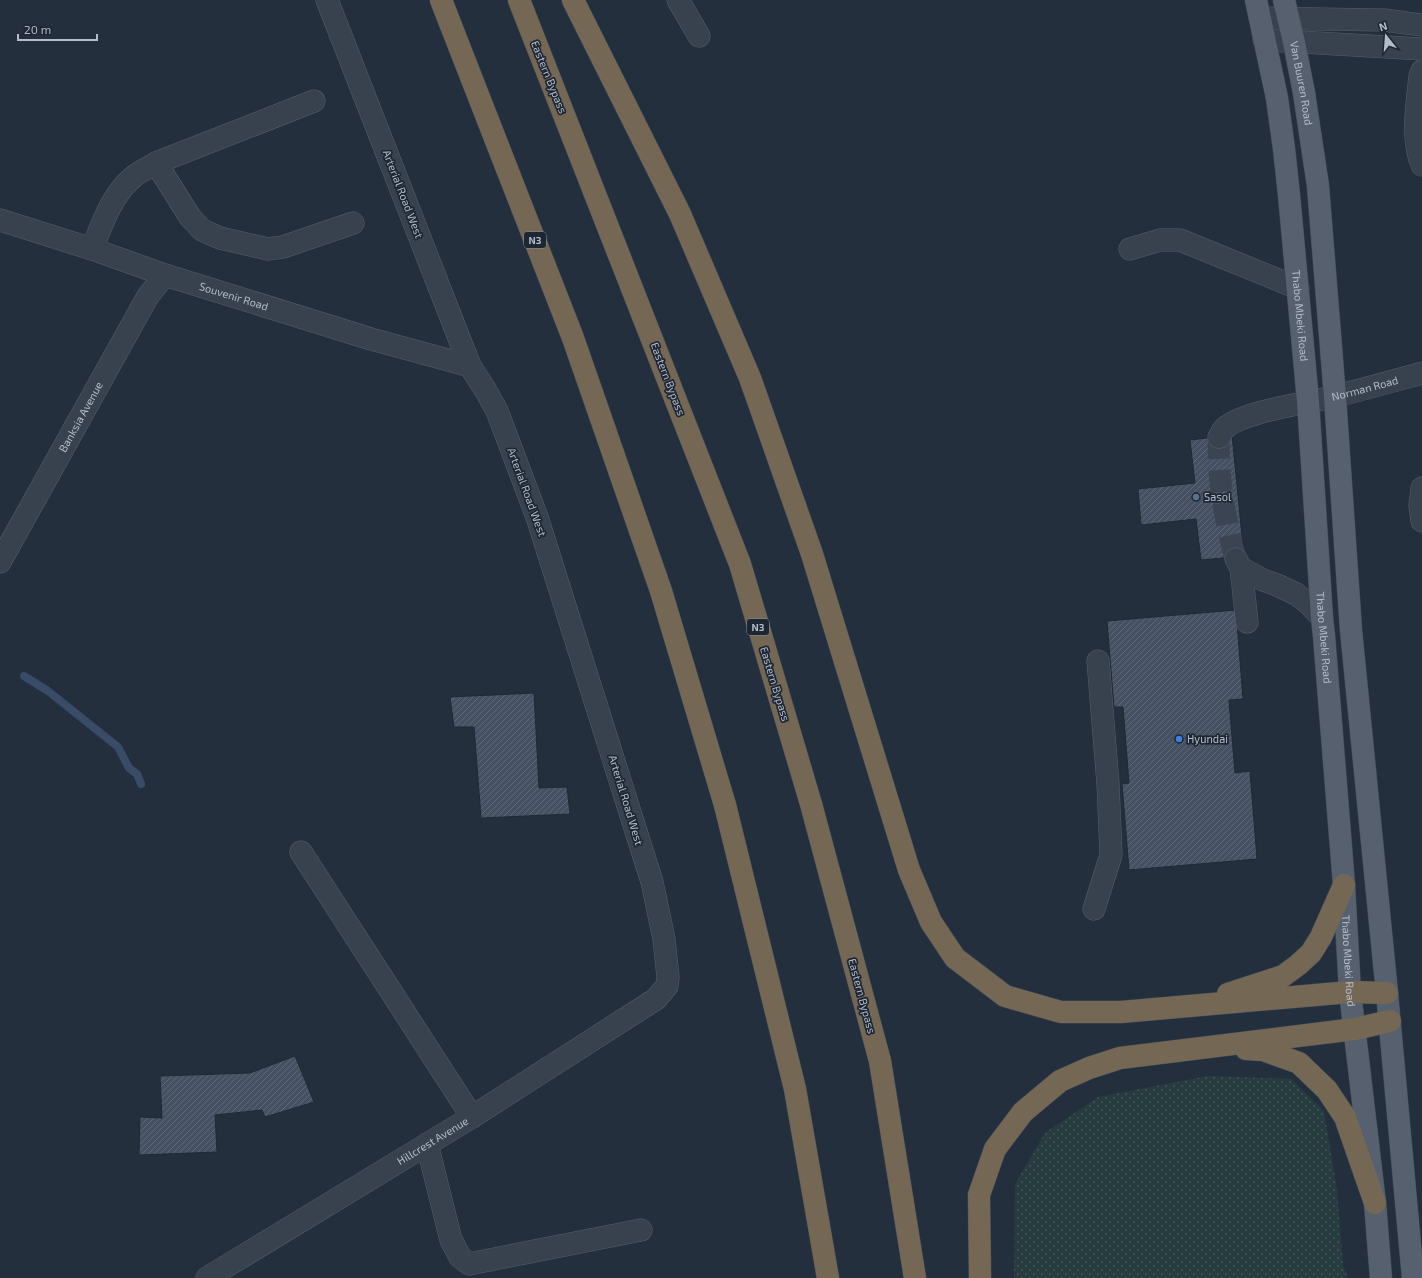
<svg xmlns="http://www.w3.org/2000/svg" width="1422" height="1278" font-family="'Exo 2',sans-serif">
<defs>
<pattern id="green-dots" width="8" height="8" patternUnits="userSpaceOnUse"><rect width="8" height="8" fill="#263c3f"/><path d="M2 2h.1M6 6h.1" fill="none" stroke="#435659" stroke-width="1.8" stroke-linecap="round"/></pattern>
<pattern id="building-hatch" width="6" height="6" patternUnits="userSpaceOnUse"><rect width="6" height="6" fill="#455162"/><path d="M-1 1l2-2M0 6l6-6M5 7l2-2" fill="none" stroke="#5d6877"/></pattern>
</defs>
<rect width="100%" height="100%" fill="#242f3e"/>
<path fill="url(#green-dots)" d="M1208 1076 1291 1079 1324 1111 1337 1190 1343 1265 1348 1278H1014L1015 1184 1045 1133 1098 1097Z"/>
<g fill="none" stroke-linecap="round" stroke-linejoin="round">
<path stroke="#394c67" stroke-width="8" d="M24 676 48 691 118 747 129 768 137 774 141 784"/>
</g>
<path fill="url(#building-hatch)" stroke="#1f2835" d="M1232 435 1244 556 1201 560 1196 519 1141 525 1138 489 1195 483 1190 440Z
M1236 610 1243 699 1229 700 1235 773 1250 771 1257 859 1129 870 1122 784 1129 783 1123 707H1114L1107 621Z
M534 693 539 788 567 787 570 814 481 818 474 727H454L450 697Z
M295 1056 314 1102 265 1117 262 1110 215 1115 217 1152 139 1155 140 1117 162 1118 160 1076 250 1073Z"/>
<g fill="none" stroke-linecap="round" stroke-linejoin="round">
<path stroke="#3a4453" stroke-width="22" stroke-dasharray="22 11" stroke-linecap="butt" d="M1219 437C1217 477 1225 518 1235 557"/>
<defs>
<g id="minor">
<path d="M678 0 699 36"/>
<path d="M1260 18 1384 20 1422 25"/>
<path d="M1264 40 1422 49"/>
<path d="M1422 71 1420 76C1417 105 1411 138 1422 165"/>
<path d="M156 163 190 217 202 230 220 238 268 249 283 247 353 223"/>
<path id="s1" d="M0 220 92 249 165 275 371 339 470 366"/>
<path d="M92 249C102 225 111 196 132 178 139 172 148 168 156 163L314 101"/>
<path d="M1130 249 1160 240H1180L1298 288"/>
<path id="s2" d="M1219 437C1221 435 1222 431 1224 429 1241 411 1310 403 1336 396 1365 389 1393 381 1422 373"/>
<path d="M1422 488 1420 505 1422 521"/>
<path d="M1236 559 1241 568 1247 622"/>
<path id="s3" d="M0 562 148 296 165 275"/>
<path d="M1241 568 1263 580 1277 585 1296 594 1309 604 1322 618"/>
<path d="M301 852 472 1117"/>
<path d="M1094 909 1111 855 1108 784 1098 661"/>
<path d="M427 1144 451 1240 460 1257 469 1264 641 1230"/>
<path id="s4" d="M207 1278 472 1117 656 999 667 986 668 977 664 939 652 882 537 517 497 411 486 391 470 366 327 0"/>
</g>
<g id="major">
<path id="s5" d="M1256 0 1277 98 1284 149 1289 195 1308 401 1322 618 1324 636 1344 885 1350 992 1375 1203 1381 1278"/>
<path id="s6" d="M1284 0 1294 42 1304 93 1318 186 1335 397 1351 630 1387 993 1413 1278"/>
</g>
<path id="highway" d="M441 0 573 338 661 591 725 805 795 1089 828 1278
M519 0 740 564 811 804 880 1061 915 1278
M573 0 680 214 750 378 812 554 909 870 931 922 955 958 1005 996 1061 1012H1121L1350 992 1387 993
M1228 994 1283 976 1298 965 1311 953 1321 937 1344 885
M1246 1049 1263 1050 1299 1063 1327 1090 1345 1117 1375 1203
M980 1278 979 1195 995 1149 1023 1112 1060 1081 1089 1068 1120 1058 1355 1029 1390 1021"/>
</defs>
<use href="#minor" stroke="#565f6c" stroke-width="23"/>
<use href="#major" stroke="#414a57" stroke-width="23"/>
<use href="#highway" stroke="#434c59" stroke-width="23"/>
<use href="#minor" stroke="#38414e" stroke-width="22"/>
<use href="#major" stroke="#56606e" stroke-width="22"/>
<use href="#highway" stroke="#746855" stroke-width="22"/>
</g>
<circle fill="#5c6f8a" stroke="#1d2633" stroke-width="1.5" cx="1196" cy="497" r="4"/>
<circle fill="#3f7fe0" stroke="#1d2633" stroke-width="1.5" cx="1179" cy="739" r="4"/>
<g text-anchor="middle" stroke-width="3.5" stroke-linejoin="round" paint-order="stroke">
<g fill="#1d2633" stroke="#878f9c" stroke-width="1">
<rect x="524" y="232" width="22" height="16" rx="3"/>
<rect x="747" y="619" width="22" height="16" rx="3"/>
</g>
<g font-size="10" font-weight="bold" fill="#b4bcc9">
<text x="535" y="244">N3</text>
<text x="758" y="631">N3</text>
</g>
<g font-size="11" fill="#b4bcc9" stroke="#1d2633">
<text transform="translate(549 77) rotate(68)" y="4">Eastern Bypass</text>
<text dy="4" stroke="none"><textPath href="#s6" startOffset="85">Van Buuren Road</textPath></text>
<text transform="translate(403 194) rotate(69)" y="4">Arterial Road West</text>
<text dy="4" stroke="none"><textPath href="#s1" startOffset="246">Souvenir Road</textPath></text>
<text dy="4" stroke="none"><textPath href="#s5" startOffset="319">Thabo Mbeki Road</textPath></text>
<text transform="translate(668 379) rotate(69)" y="4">Eastern Bypass</text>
<text dy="4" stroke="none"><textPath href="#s2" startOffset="157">Norman Road</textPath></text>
<text dy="4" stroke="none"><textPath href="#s3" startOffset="166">Banksia Avenue</textPath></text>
<text transform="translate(527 492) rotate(70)" y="4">Arterial Road West</text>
<text dy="4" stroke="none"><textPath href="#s5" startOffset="642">Thabo Mbeki Road</textPath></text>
<text transform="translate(775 684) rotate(73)" y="4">Eastern Bypass</text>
<text transform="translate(626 800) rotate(73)" y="4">Arterial Road West</text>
<text dy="4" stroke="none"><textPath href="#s5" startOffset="966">Thabo Mbeki Road</textPath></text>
<text transform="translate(862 996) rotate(75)" y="4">Eastern Bypass</text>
<text dy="4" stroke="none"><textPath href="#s4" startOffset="264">Hillcrest Avenue</textPath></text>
</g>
<g font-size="11" fill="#b4bcc9" stroke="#1d2633" text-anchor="start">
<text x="1204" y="501">Sasol</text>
<text x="1187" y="743">Hyundai</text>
</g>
</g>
<g transform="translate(1386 36) rotate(343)" stroke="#1d2633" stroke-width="3" paint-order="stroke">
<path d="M0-3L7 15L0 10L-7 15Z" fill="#b4bcc9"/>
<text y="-6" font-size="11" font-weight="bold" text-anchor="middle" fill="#b4bcc9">N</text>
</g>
<path d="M18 34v6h79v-6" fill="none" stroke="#b4bcc9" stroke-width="2"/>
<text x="24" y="34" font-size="12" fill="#b4bcc9" stroke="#1d2633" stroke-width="3" paint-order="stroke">20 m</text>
</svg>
